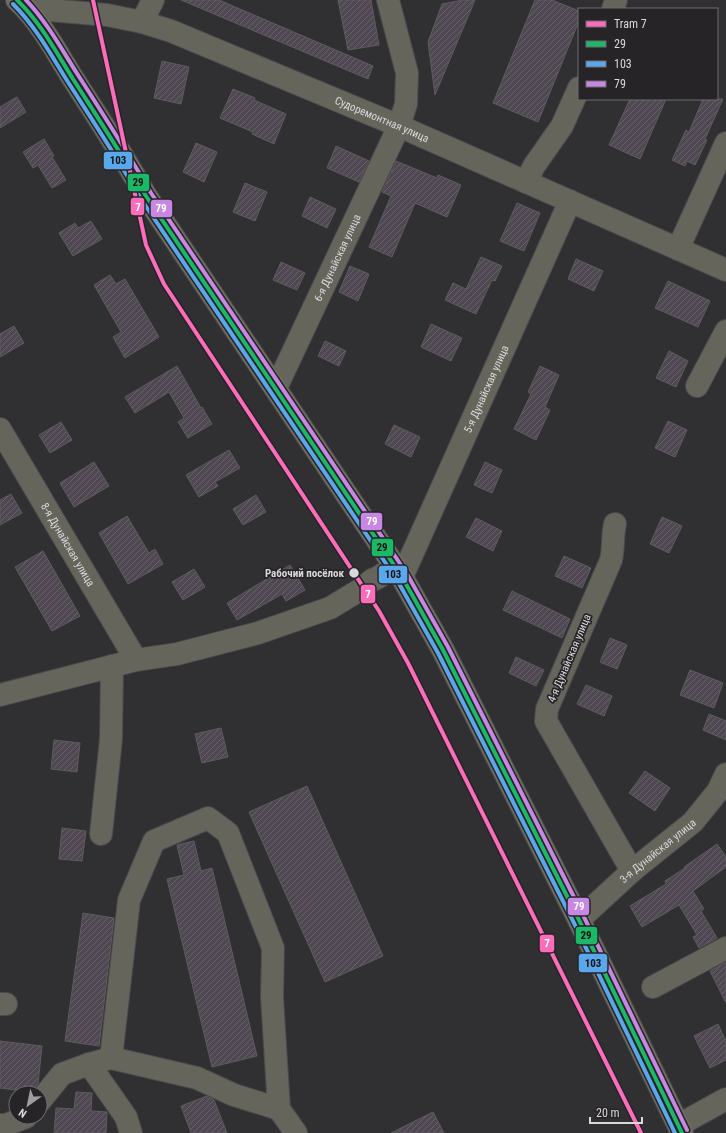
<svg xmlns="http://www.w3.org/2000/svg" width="726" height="1133" font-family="'Roboto Condensed',sans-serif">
<defs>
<pattern id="building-hatch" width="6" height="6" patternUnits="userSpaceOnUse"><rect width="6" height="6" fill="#4f4752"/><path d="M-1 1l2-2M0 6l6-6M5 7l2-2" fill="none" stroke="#68616a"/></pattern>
</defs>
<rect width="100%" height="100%" fill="#302f31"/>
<path fill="url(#building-hatch)" stroke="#5e5c5e" d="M181 0H219L373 66 368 79Z
M338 0H371L379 45 348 50Z
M463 0H475L435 95 428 42 442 4Z
M535 0H552L579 11V21L538 122 493 103Z
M162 61 189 67 181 104 154 98Z
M233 89 255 98 254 100 286 114 274 144 252 134 253 132 220 118Z
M17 97 26 112 0 128V107Z
M630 99H666L640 159 609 145Z
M703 99H723L705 139 707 140 695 165 687 161 685 166 672 160 686 130 689 132Z
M44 139 54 156 52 157 66 180 52 188 38 165 33 168 23 152Z
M196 143 217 152 204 182 183 172Z
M336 146 369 161 359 182 327 168Z
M396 161 437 178 438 175 461 185 447 217 415 203 392 257 369 247 391 196 382 192Z
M245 183 267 192 255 221 233 212Z
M310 197 336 209 327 228 302 216Z
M517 203 540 213 524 251 500 241Z
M91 221 102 239 73 256 59 233 75 223 78 228Z
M481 257 502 266 495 281 492 280 476 314 445 300 453 283 466 289Z
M576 259 603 271 594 291 568 279Z
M281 262 305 273 297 290 273 280Z
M350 266 369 274 358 301 339 292Z
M110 275 116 284 125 279 159 337 125 358 113 337 121 332 94 285Z
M668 281 710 301 698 327 655 308Z
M431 324 462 338 451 361 421 347Z
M14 326 24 343 0 357V334Z
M325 341 346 351 339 366 318 356Z
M669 351 688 361 676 387 656 378Z
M177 366 201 408 202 407 212 424 188 438 178 422 184 418 169 392 135 413 125 397Z
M540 366 559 375 545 407 550 410 536 440 514 429 531 394 528 392Z
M668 421 687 430 675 457 655 448Z
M61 422 72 440 50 453 39 435Z
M394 425 420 437 411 457 385 444Z
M229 450 240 468 215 482 218 486 199 497 186 475Z
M94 462 109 486 74 507 60 483Z
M485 462 502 470 492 493 474 485Z
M11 494 22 513 0 525V500Z
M256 495 266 512 243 525 233 509Z
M127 516 149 553 155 549 163 564 128 584 99 533Z
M662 517 682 526 669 553 650 544Z
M476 518 502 531 493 551 466 537Z
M43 551 80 616 52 631 15 567Z
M564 556 591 568 582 588 555 576Z
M290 565 305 590 286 601 282 594 237 620 227 603Z
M194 569 205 587 183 600 172 582Z
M512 591 570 619 562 638 503 610Z
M610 638 627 645 617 669 600 662Z
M516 657 544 670 536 686 509 673Z
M690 670 723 683 714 708 680 695Z
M586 685 612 696 604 716 577 704Z
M709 714 726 721V740L703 730Z
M221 728 228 757 202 763 195 734Z
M54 740 80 743 77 772 51 769Z
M645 771 670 788 655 811 629 793Z
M307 786 383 956 325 982 249 812Z
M62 828 86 831 82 861 59 859Z
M194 841 201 871 212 868 257 1056 212 1067 167 879 184 875 177 845Z
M717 844 726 857V867L693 891 704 909 701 911 717 938 699 948 693 937 697 935 679 905 642 927 630 906 666 884 665 881 685 868 684 867Z
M83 913 114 918 99 1046 65 1041Z
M726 962V1003L710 971Z
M718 1024 726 1041V1060L710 1068 694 1036Z
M0 1041 42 1046 38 1084 31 1092 0 1088Z
M76 1092 92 1093 91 1111 107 1112 106 1133H54L56 1108 74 1109Z
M207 1096 214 1100 227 1133H191L181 1106Z
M433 1112 444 1133H391Z"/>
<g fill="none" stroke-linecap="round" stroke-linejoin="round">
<defs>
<g id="minor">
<path id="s1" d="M26 8 107 15 142 22 171 31 399 126 726 270"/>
<path d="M613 9 616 0"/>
<path d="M142 22 153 0"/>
<path d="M526 182 534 166 562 126 579 88"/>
<path d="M678 249 726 143"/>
<path d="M697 386 726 331"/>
<path id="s2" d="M276 388 399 126 406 104 407 73 388 0"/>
<path id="s3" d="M0 429 136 660"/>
<path d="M615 524C612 536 614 548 611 560L547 709 546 721 632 871"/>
<path id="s4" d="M402 577 570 201"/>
<path d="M0 695 136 660 177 654 258 633 330 608 363 588 372 580 377 578 395 567"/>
<path d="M101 834 111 739 112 666"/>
<path id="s5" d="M579 920 632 871 693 822 718 791 726 774"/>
<path d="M653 987 726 948"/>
<path d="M0 1004H6"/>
<path d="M111 1058 129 900 154 841 208 818 228 833 273 948 272 997 279 1109 296 1133"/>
<path d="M89 1064 126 1117 131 1133"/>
<path d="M40 1101 62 1074 89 1064 111 1058 197 1078 234 1095 279 1109"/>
<path d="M0 1125H6L26 1117"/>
<path d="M679 1125 726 1099"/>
</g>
<path id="major" d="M17 0C40 21 56 51 72 77 97 116 123 155 146 196L402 577 443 650 579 920 682 1133"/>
</defs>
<use href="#minor" stroke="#4b4a4c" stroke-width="24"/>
<use href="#major" stroke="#4b4a4c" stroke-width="24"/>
<use href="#minor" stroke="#65655b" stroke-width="22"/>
<use href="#major" stroke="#6e6e62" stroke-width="22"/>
<defs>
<path id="bus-1" d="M17 0C41 23 56 52 73 79 98 118 123 156 146 196L402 577 443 650 579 920 682 1133"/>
<path id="bus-2" d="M13 4C36 27 51 55 68 82 93 121 118 159 141 199L397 580 438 653 574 923 675 1133"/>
<path id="bus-3" d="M26 0C47 22 62 50 78 75 103 114 128 153 151 193L407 574 448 647 584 917 687 1130"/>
</defs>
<use href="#bus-1" stroke="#272428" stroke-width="7"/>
<use href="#bus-2" stroke="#272428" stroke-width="7"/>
<use href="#bus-3" stroke="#272428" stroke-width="7"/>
<use href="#bus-1" stroke="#1ab867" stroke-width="4"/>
<use href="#bus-2" stroke="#5aa8eb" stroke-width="4"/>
<use href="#bus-3" stroke="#c787e3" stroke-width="4"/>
<defs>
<path id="tram-1" d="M93 0 146 245 164 284 379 611 408 663 641 1133"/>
</defs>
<use href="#tram-1" stroke="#272428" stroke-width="7"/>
<use href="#tram-1" stroke="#fb6dba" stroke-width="4"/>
</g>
<circle fill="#dad8db" stroke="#272428" stroke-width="1.5" cx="354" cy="573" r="5.5"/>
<g text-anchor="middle" stroke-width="3.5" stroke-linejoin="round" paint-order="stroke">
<g font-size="11" fill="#dad8db" stroke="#272428">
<text dy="4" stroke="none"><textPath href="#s1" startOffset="376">Судоремонтная улица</textPath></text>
<text dy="4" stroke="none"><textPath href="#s2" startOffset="144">6-я Дунайская улица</textPath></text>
<text dy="4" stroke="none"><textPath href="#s4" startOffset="206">5-я Дунайская улица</textPath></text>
<text dy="4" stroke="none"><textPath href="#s3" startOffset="134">8-я Дунайская улица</textPath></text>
<text transform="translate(569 658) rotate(-67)" y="4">4-я Дунайская улица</text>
<text dy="4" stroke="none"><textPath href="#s5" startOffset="105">3-я Дунайская улица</textPath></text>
</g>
<g font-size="11" font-weight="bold" fill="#dad8db" stroke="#272428" text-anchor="end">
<text x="344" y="577">Рабочий посёлок</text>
</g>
</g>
<g stroke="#272428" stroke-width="1.5">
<rect x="103" y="151" width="30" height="19" rx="4" fill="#5aa8eb"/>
<rect x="127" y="173" width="23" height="19" rx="4" fill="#1ab867"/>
<rect x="130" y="197" width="15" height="19" rx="4" fill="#fb6dba"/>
<rect x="150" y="199" width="23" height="19" rx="4" fill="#c787e3"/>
<rect x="360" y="512" width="23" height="19" rx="4" fill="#c787e3"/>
<rect x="371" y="538" width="23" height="19" rx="4" fill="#1ab867"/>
<rect x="378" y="565" width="30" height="19" rx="4" fill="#5aa8eb"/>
<rect x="360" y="584" width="16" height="20" rx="4" fill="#fb6dba"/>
<rect x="567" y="897" width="23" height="19" rx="4" fill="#c787e3"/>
<rect x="575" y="926" width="23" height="19" rx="4" fill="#1ab867"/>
<rect x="539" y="934" width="16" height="19" rx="4" fill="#fb6dba"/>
<rect x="578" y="953" width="30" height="20" rx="4" fill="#5aa8eb"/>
</g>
<g font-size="11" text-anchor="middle" font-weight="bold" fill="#fff">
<text x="138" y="211">7</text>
<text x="161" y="212">79</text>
<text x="372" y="525">79</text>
<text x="368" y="598">7</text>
<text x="579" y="910">79</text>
<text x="547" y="947">7</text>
</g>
<g font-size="11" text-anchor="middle" font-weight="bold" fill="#111">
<text x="118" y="164">103</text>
<text x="138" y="186">29</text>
<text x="382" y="551">29</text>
<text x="393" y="578">103</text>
<text x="586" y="939">29</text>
<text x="593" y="967">103</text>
</g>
<rect x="578" y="8" width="140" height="92" fill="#272428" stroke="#6f6c70"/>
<rect x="586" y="21" width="20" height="6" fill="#fb6dba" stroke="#6f6c70"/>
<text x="614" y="28" font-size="12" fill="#dad8db">Tram 7</text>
<rect x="586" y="41" width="20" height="6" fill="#1ab867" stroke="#6f6c70"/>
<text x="614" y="48" font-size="12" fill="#dad8db">29</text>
<rect x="586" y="61" width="20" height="6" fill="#5aa8eb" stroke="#6f6c70"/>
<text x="614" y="68" font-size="12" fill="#dad8db">103</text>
<rect x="586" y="81" width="20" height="6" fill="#c787e3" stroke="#6f6c70"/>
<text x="614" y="88" font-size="12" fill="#dad8db">79</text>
<g transform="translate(28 1105) rotate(213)"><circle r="19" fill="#272428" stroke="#6f6c70"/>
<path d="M0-3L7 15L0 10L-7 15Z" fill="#9e9da0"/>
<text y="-6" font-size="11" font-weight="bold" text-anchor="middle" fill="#dad8db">N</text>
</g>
<path d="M590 1117v6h52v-6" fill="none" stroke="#dad8db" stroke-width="2"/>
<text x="596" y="1117" font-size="12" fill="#dad8db" stroke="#272428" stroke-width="3" paint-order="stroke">20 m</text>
</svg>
